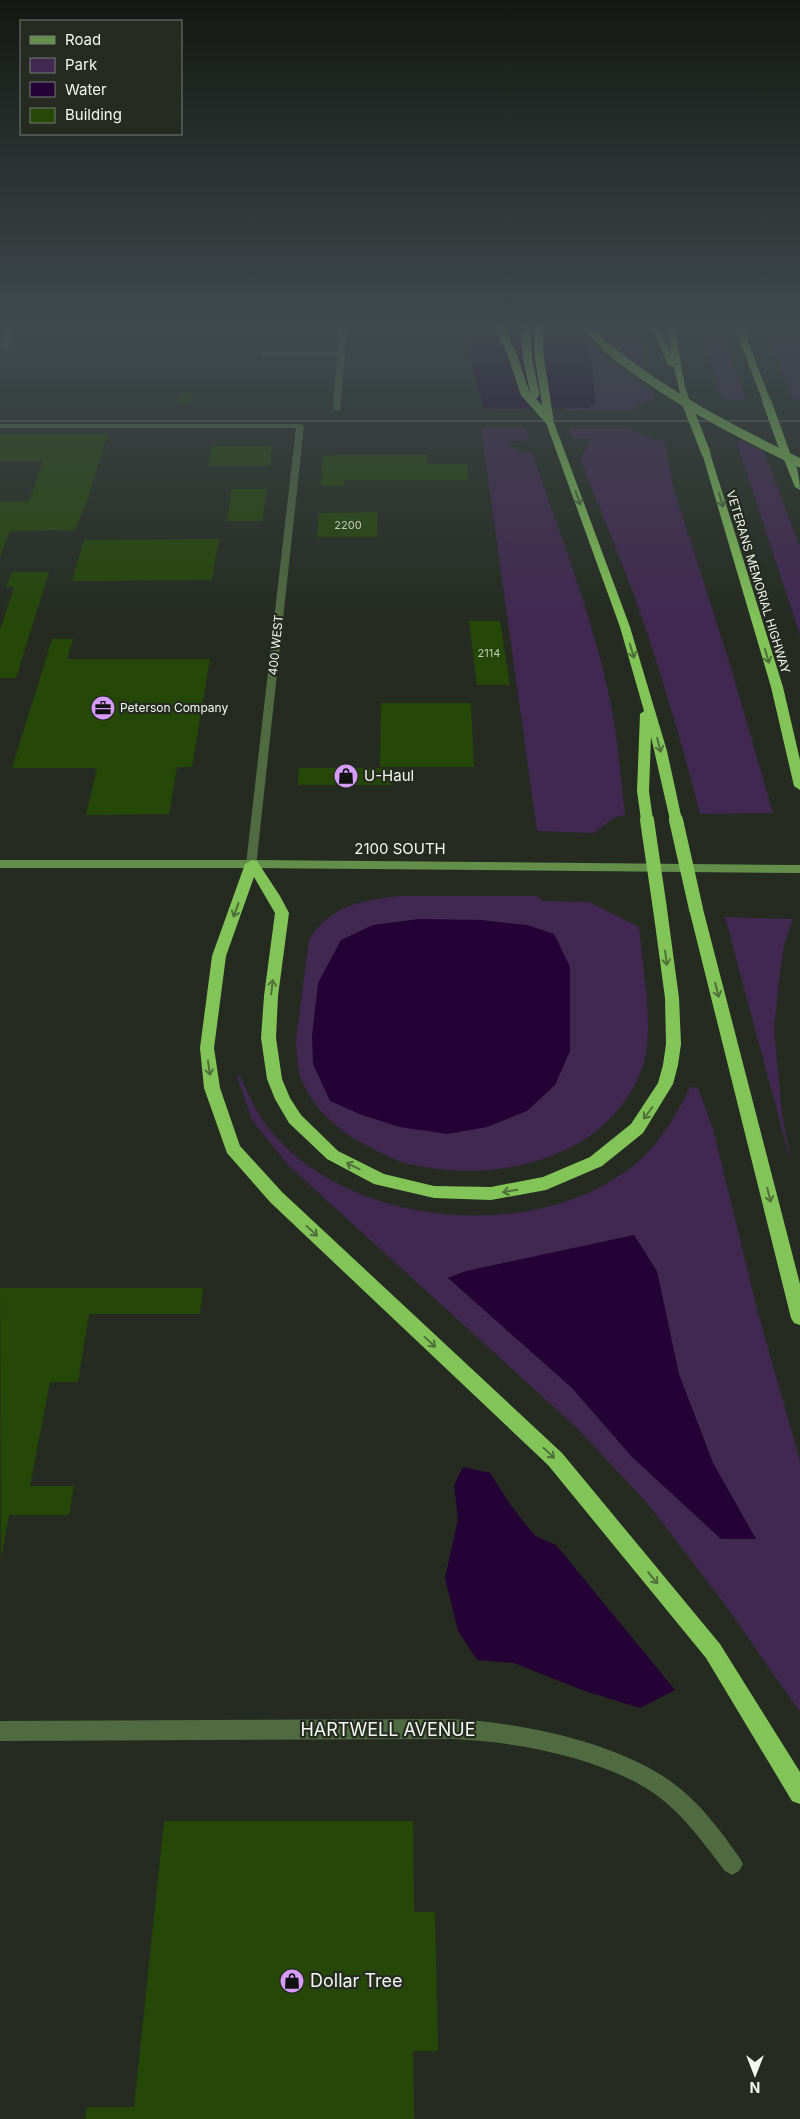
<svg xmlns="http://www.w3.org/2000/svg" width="800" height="2119" font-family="Inter,sans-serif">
<rect width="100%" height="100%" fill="#252b21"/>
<path fill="#412851" d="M595 328H637L648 373 622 354Z
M699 328H721L746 400H722Z
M763 328H800V400H793Z
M586 339 610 360 652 390 655 398 629 411H564L563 408H589L595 404 593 375Z
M481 428H525L530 440 513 441 507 444 523 453H532C558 529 589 607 607 686 617 728 620 772 625 815L615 817 594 833 537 831Z
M570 429H630L658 441H664L674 490 731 668 773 813 700 814C681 739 659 665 633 592 616 547 597 503 580 458L591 439H574Z
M736 441H742L764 452 800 547V635Z
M403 896H537L542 901 589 902 639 927C642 965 655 1030 643 1066 611 1158 499 1184 414 1165 398 1162 383 1154 368 1146 341 1133 314 1110 302 1081 297 1069 297 1053 296 1040L309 940C329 905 366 899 403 896Z
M725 917 793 919 784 946 779 980 774 1030 782 1113 791 1163Z
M237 1076H240C249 1094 256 1113 269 1129 350 1230 545 1246 641 1159 663 1138 677 1114 690 1087L698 1088 713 1129 757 1309 800 1461V1712L724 1603 648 1504 578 1429 288 1165 252 1120Z"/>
<path fill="#240236" d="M463 328H584L593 376 595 404 589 408 493 409 483 407Z
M419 919 481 920 527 925 554 934 570 967V1051L555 1085 527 1111 487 1127 447 1134 400 1127 362 1115 330 1101 313 1064 312 1036 318 983 341 940 373 925Z
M634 1235 657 1271 679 1374 713 1463 756 1539H721L632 1457 572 1388 448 1278 466 1271Z
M463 1467 490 1473 512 1507 535 1536 556 1545 675 1690 640 1708 582 1690 514 1663 477 1660 458 1631 445 1578 458 1519 454 1485Z"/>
<path fill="#254708" d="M181 393H191L189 404H179Z
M0 434H108L87 501 75 530 10 531 0 557V501H29L43 461H0Z
M212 446H272L270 466H208Z
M343 455H427V464H467L468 480H344V486H321L323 456Z
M232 489H267L262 521H227Z
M378 512 377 537H317L319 513Z
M219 539 212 580 72 581 84 540Z
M12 572H49L16 678H0V630L14 587H6Z
M469 621H500L510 685H477Z
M52 639H73L67 659H210L192 767H177L169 814 86 815 97 768H12Z
M381 703H471L474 767H380Z
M299 768H393V785H298Z
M0 1288H203L200 1314H89L78 1382H50L30 1486H74L69 1515H9L1 1559Z
M164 1821H413L414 1912H435L438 2051H413L414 2119H85L87 2107H134Z"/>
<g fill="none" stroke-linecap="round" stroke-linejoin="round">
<path fill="#506a41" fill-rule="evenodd" d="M7 328H14L8 347 10 350 6 352 0 347Z
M339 328H347L340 411 333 409 337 356H263L259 354 263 352H338Z
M0 424H300L304 426 256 867 252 868 246 864 296 428H0Z
M451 1719C519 1722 618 1742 673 1783 700 1803 720 1830 739 1857L743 1864 739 1871 732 1875 725 1871C705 1845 685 1817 659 1797 607 1758 514 1741 451 1739L0 1741V1721Z"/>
<path fill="#648f4b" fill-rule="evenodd" d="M0 860H252L800 865V873L252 868H0Z"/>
<path fill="#82c458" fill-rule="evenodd" d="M583 328H592L610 346V350H604Z
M652 328H660L671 355 667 328H675L685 387 690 402 689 404 682 402 674 367 668 365Z
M735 328H743L771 402 770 404 763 402Z
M549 417 553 420 630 627 667 751 682 820 680 823H672L670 820 651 737 649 791 653 820 647 824 641 820 637 791 640 714 644 711 620 627 545 420Z
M785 449C796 454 800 479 800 490L795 487 781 452Z
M706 450 710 453 783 687 800 760V790L794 786 771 687 702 453Z
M252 860 257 861 280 896 289 913 278 996 276 1038 282 1079 290 1098 301 1115 338 1151 384 1174 434 1186 491 1187 543 1177 590 1157 631 1124 658 1083 663 1065 666 1044 665 998 653 909 655 906H665L667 909 679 998 681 1044 678 1065 673 1084 643 1133 602 1166 546 1190 491 1200 434 1198 374 1184 327 1159 289 1123 275 1099 267 1079 261 1038 264 996 275 913 254 877 226 956 214 1048 220 1088 240 1146 282 1192 562 1453 720 1644 800 1772V1804L792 1801 706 1658 548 1465 270 1202 227 1153 204 1088 200 1048 212 956 245 864Z
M696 905 701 906 703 909 800 1284V1325L794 1323 791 1318 689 909 691 906Z"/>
<path stroke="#898f86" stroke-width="1" d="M0 421H800"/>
<path stroke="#82c458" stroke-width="9" d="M500 328 513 357 525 393 549 420
M525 328 528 361 535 394
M539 328V355L549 420
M607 348C666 396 732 430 800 463
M686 402 706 453
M767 402 785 452"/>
<path stroke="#82c458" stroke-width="14" d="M647 820 660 909
M676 820 696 909"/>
</g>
<defs><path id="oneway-shaft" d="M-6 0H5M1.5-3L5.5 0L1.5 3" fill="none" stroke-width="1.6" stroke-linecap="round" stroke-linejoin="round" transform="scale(1.25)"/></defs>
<g stroke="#4f703a">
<use href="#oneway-shaft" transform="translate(578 498) rotate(70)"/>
<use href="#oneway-shaft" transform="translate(721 500) rotate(73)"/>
<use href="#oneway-shaft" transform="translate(632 651) rotate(73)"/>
<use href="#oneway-shaft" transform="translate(767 656) rotate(73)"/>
<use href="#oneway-shaft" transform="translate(659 745) rotate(75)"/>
<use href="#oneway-shaft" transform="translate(236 910) rotate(110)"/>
<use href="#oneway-shaft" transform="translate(666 958) rotate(83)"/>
<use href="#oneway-shaft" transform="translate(272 987) rotate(-83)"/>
<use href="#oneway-shaft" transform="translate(717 990) rotate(76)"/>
<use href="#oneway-shaft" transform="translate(209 1068) rotate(82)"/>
<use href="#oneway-shaft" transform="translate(648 1113) rotate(127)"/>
<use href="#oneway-shaft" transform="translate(353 1166) rotate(-153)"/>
<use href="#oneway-shaft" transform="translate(510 1191) rotate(171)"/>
<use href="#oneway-shaft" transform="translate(769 1195) rotate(76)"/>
<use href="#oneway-shaft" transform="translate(312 1231) rotate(43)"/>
<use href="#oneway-shaft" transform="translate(430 1342) rotate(43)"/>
<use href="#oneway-shaft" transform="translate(549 1453) rotate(43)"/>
<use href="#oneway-shaft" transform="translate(653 1578) rotate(50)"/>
</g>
<linearGradient id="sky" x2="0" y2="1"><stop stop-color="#141812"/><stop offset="0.52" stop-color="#404a4e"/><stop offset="1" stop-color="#404a4e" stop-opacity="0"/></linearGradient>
<rect width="800" height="625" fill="url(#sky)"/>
<defs>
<symbol id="office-disc" viewBox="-11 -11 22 22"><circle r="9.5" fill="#d59cfb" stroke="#252b21"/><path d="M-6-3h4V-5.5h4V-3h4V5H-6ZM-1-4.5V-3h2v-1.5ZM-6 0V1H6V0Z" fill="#111"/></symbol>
<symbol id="shop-disc" viewBox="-11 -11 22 22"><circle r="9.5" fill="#d59cfb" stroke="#252b21"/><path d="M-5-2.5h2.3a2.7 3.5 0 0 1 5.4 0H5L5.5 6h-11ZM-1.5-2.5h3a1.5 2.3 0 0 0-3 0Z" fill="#111"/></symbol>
</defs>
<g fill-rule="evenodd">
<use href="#office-disc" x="89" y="694" width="28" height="28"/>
<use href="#shop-disc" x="332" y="762" width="28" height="28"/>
<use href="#shop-disc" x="278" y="1967" width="28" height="28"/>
</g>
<g text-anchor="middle" stroke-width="4.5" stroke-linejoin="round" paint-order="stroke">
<g font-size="11" fill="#bfcbb6">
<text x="348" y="529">2200</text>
<text x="489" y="657">2114</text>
</g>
<g font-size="12" fill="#f2f7f0" stroke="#252b21">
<text transform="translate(758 582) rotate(73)" y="4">VETERANS MEMORIAL HIGHWAY</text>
<text transform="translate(276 645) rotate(-84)" y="4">400 WEST</text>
</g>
<g font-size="12" fill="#f2f7f0" stroke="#252b21" text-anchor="start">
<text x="120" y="712">Peterson Company</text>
</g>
<g font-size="15" fill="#f2f7f0" stroke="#252b21" text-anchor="start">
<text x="364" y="781">U-Haul</text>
</g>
<g font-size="15" fill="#f2f7f0" stroke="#252b21">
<text x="400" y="854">2100 SOUTH</text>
</g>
<g font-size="18" fill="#f2f7f0" stroke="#252b21">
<text x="388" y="1736">HARTWELL AVENUE</text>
</g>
<g font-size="18" fill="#f2f7f0" stroke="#252b21" text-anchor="start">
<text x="310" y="1987">Dollar Tree</text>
</g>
</g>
<rect x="20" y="20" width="162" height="115" fill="#252b21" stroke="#777d74"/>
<rect x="30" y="36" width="25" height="8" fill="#648f4b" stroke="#777d74"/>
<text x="65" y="45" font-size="15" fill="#f2f7f0">Road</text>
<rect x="30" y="58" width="25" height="15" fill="#412851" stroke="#777d74"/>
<text x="65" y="70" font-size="15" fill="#f2f7f0">Park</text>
<rect x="30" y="82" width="25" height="15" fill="#240236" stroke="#777d74"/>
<text x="65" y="95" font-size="15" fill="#f2f7f0">Water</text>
<rect x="30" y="108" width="25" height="15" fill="#254708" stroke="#777d74"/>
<text x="65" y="120" font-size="15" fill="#f2f7f0">Building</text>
<g transform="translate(755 2074) rotate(180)" stroke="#252b21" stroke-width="4" paint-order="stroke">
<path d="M0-4L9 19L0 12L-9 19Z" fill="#f2f7f0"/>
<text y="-8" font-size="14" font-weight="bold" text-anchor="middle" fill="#f2f7f0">N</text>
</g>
</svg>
